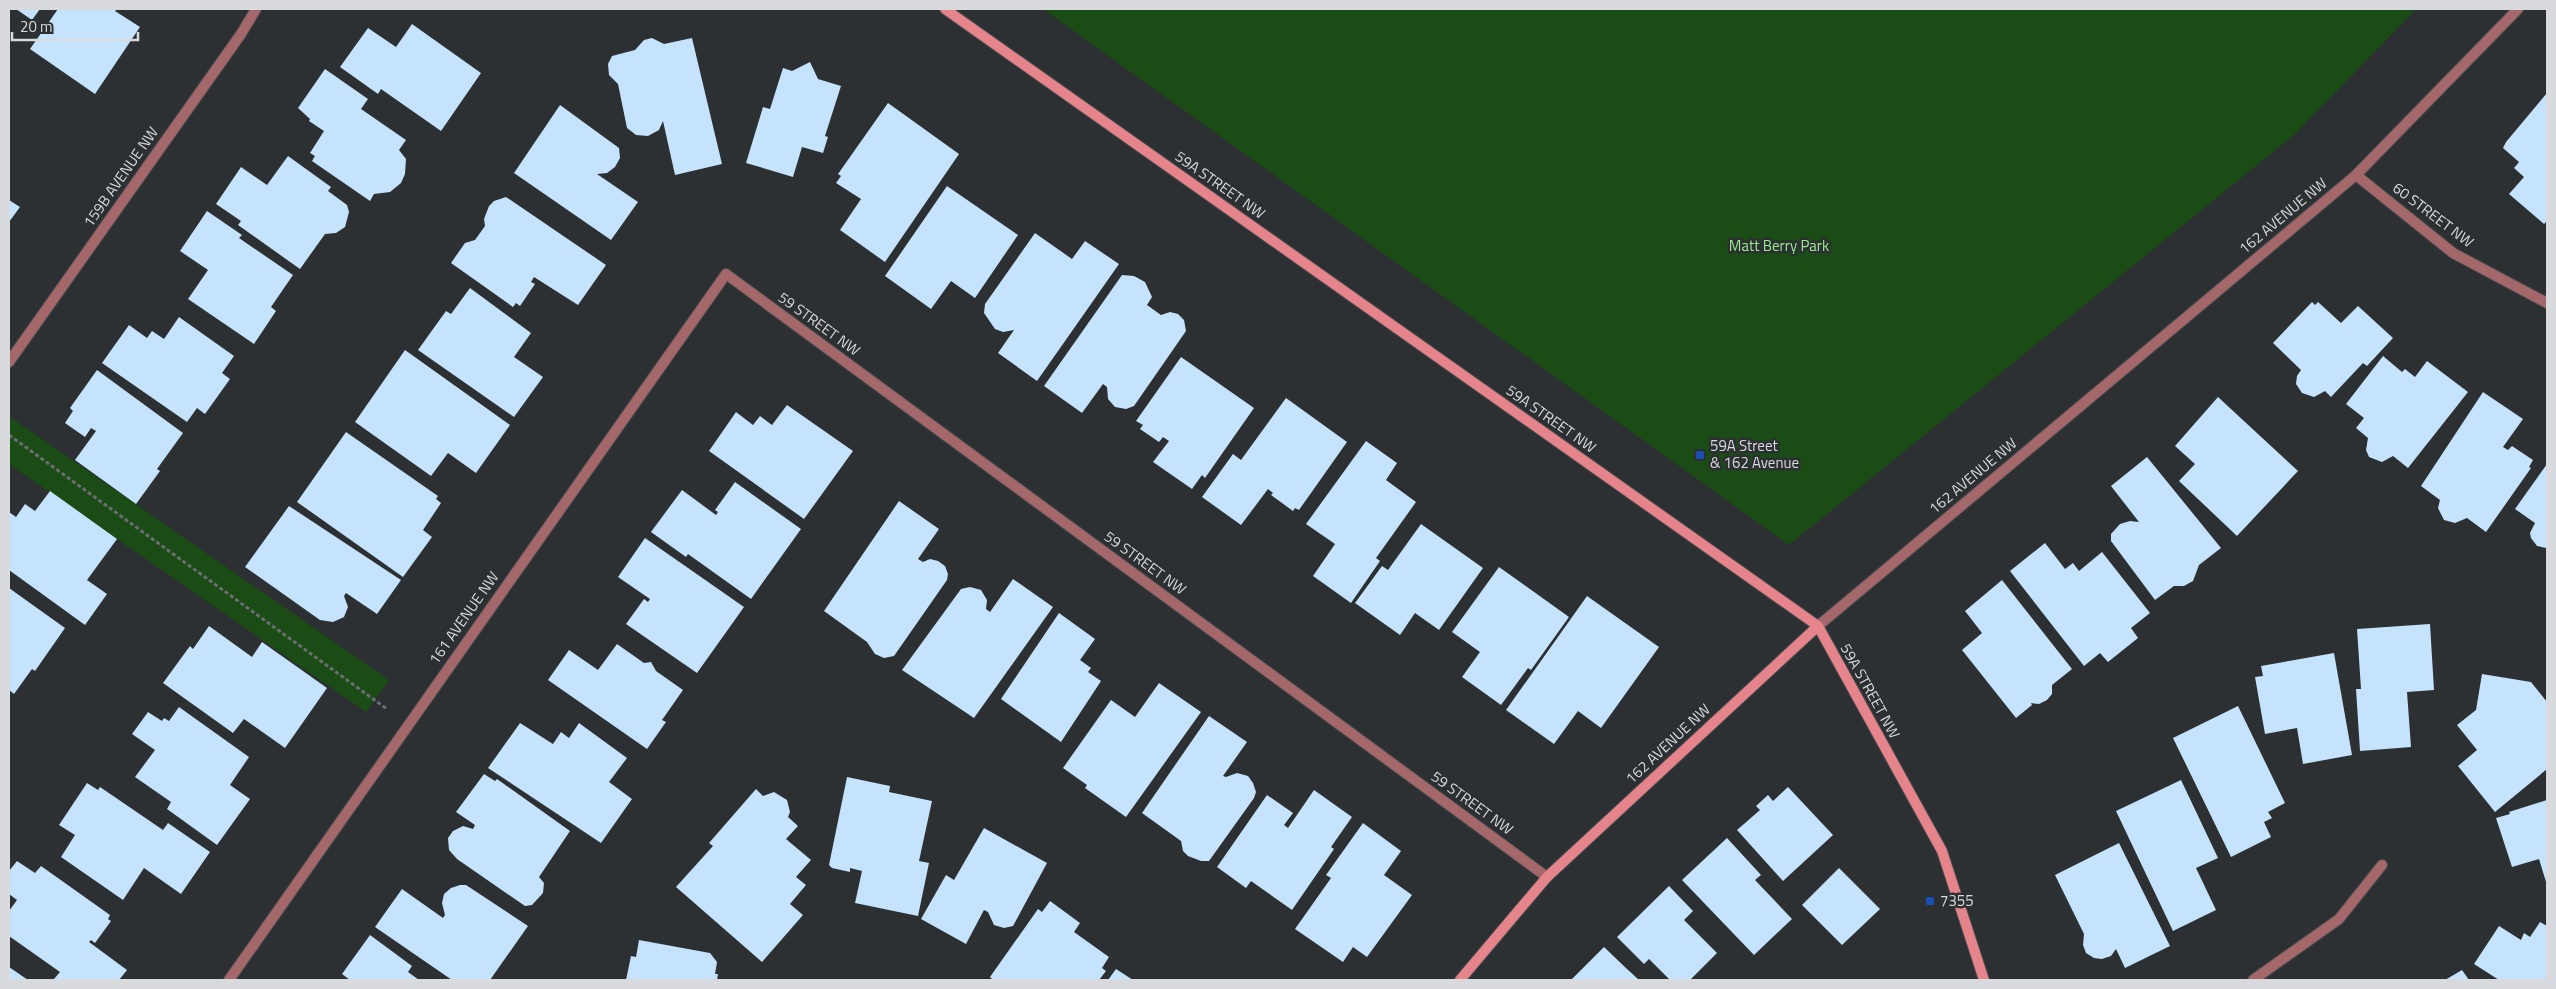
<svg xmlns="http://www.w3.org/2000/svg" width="2556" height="989" font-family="'Titillium Web',sans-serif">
<rect width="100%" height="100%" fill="#2c3033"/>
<path fill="#1b4c15" d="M1043 9H2416L2294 135 1789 545Z
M10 417 389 680 366 712 9 464Z"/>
<path fill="#c5e3fc" d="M16 9H40L32 20Z
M58 9H117L115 11 140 27 95 94 30 49Z
M412 24 481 73 441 131 381 89 378 94 340 67 368 28 396 47Z
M652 38 664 44 692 38 722 164 675 175 663 121 659 130 648 136 636 135 627 128 618 84 609 75 608 64 612 56 635 50 644 40Z
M810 62 818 79 841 86 825 136 828 137 823 153 802 147 793 177 746 163 763 107 770 109 783 68 792 71Z
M325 69 368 99 361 109 406 140 399 150 406 159 405 174 401 183 390 192 374 194 370 201 312 161 315 156 310 153 324 131 309 121 310 119 298 108Z
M2547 93V221L2544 224 2509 194 2524 177 2514 168 2519 162 2503 148 2506 142Z
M888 103 959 154 885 262 840 230 861 199 836 183 841 176 838 174Z
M560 105 619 148 620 158 615 167 607 173 597 174 638 202 611 240 514 173Z
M288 156 331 187 328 191 347 205 349 212 345 227 336 233 325 234 300 269 238 225 241 221 216 204 241 167 267 185Z
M947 186 1018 235 975 298 951 281 931 309 885 276Z
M506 197 606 265 578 305 534 277 531 282 535 284 520 306 516 303 513 307 451 263 465 243 475 240 485 226 484 219 489 206 494 201Z
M9 200 20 207 9 222Z
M207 211 242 235 239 238 293 275 271 307 276 311 254 344 188 299 208 270 180 251Z
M1035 233 1072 259 1085 241 1119 264 1037 381 998 353 1014 330 1003 332 995 329 984 313 985 304Z
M1122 275 1134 276 1145 282 1152 297 1147 305 1161 315 1170 312 1178 314 1184 320 1186 331 1134 406 1126 409 1115 407 1108 399 1107 387 1103 384 1082 413 1044 386Z
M470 288 531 333 514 357 543 377 514 417 418 350 446 311 451 314Z
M2312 302 2315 305 2318 302 2341 323 2358 306 2393 338 2367 366 2363 363 2331 397 2325 391 2314 397 2302 393 2296 384 2297 376 2301 370 2273 343Z
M179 317 234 356 222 373 230 379 205 414 197 408 187 422 102 363 129 325 147 338 152 331 164 339Z
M405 350 510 425 476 473 448 453 431 476 355 422Z
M2383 356 2402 372 2405 369 2415 377 2427 361 2468 392 2408 468 2393 456 2382 462 2369 457 2366 450 2368 438 2356 428 2364 418 2346 404Z
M1181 357 1254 408 1205 478 1202 475 1192 489 1153 462 1169 441 1163 437 1159 442 1140 429 1143 425 1136 421Z
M97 370 183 433 157 469 160 471 136 504 75 460 96 431 91 428 85 437 65 423 73 411 70 408Z
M2483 392 2523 419 2503 447 2508 450 2512 446 2533 460 2529 467 2531 468 2486 532 2467 518 2455 523 2444 520 2438 508 2440 500 2421 486Z
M2218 397 2298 471 2237 536 2179 481 2195 464 2175 446Z
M1286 398 1347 442 1299 510 1295 508 1293 511 1271 495 1273 493 1268 489 1241 525 1202 497 1233 454 1241 460Z
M787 405 853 451 804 519 709 451 736 412 753 425 760 416 772 425Z
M346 432 438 496 436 499 441 503 423 530 432 537 403 577 297 502Z
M1366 441 1397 463 1386 480 1416 502 1376 558 1380 561 1351 603 1313 576 1335 544 1306 524Z
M2147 457 2221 548 2199 565 2193 581 2184 586H2174L2155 600 2111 541V534L2120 524 2130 521 2139 522 2111 486Z
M2547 464V548H2546L2537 546 2531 538 2530 533 2535 523 2515 509Z
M735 482 801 529 751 599 688 554 686 557 651 532 682 490 716 515 718 512 715 510Z
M50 491 117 539 87 580 107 594 85 625 9 570V512L16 517 25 504 35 511Z
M899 501 939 529 918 559 923 562 930 559 938 561 945 566 948 574 947 580 894 656 884 658 875 654 867 642 824 611Z
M289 506 401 580 377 614 346 593 344 596 348 607 344 617 333 622 320 620 245 567Z
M1421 524 1483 568 1439 630 1415 613 1400 635 1355 603 1382 566 1388 570Z
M645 538 744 607 697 673 626 624 644 599 648 602 650 599 618 577Z
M2045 543 2065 569 2073 563 2079 571 2102 552 2150 613 2131 628 2138 638 2108 662 2100 653 2084 666 2010 571Z
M1499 567 1569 617 1531 670 1528 668 1501 705 1462 677 1480 652 1452 632Z
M1013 579 1053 607 974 718 902 670 961 589 970 587 981 590 987 600 986 609 990 612Z
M2002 580 2072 669 2052 685V694L2047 700 2039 704 2031 703 2032 705 2016 718 1962 650 1982 633 1965 611Z
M9 588 65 628 35 671 32 669 14 694 9 690Z
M1587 596 1659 647 1601 728 1578 711 1554 744 1506 710Z
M1059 613 1095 639 1080 660 1091 668 1088 672 1101 681 1061 742 1001 699Z
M2430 624 2434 690 2407 692 2411 747 2360 751 2356 689H2361L2357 629Z
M209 626 252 657 262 642 327 688 285 748 244 719 233 733 163 683 190 646 193 649Z
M617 644 644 663 651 662 656 671 683 690 662 720 666 722 647 749 548 680 569 650 598 670Z
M2334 653 2352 755 2303 764 2297 728 2265 734 2255 677 2263 676 2261 666Z
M2482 674 2531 682 2547 702V769L2495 812 2458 766 2477 750 2457 725 2476 710Z
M1159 683 1201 712 1126 817 1085 788 1087 785 1063 768 1111 700 1135 717Z
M2238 706 2285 803 2268 812 2272 818 2264 822 2271 837 2231 857 2173 738Z
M179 707 249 757 230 785 250 799 217 845 167 809 171 802 135 777 155 750 132 734 148 712 162 721 164 718 169 721Z
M1209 716 1247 742 1223 776 1226 777 1237 773 1248 776 1253 783 1256 792 1254 798 1209 861H1201L1188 856 1183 851 1181 841 1142 813Z
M520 723 553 744 561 732 569 738 579 723 627 758 609 782 632 799 601 843 488 768Z
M484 774 495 781 497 779 570 831 539 877 544 883 543 893 532 905 525 906 457 859 449 850 448 838 453 831 463 826 473 829 475 825 456 812Z
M847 777 890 786 889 792 932 801 919 861 929 863 918 916 855 903 862 871 850 868V872L832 868 829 865Z
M2181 780 2218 858 2196 868 2216 910 2173 931 2116 811Z
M87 783 98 790 100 787 163 830 168 823 210 852 181 894 144 868 123 900 61 857 75 835 59 825Z
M1788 787 1833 835 1783 881 1737 830 1760 810 1756 806 1768 795 1773 801Z
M756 789 763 796 774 792 787 800 790 812 788 817 798 826 786 839 811 860 796 877 806 885 790 904 803 915 762 962 676 887 713 846 709 843Z
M1314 790 1352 817 1331 847 1334 849 1292 910 1251 881 1246 888 1217 867 1267 795 1293 813 1284 825 1288 828Z
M2547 800V885L2539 859 2512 867 2496 818 2510 814 2509 812Z
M1363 823 1401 851 1384 875 1412 895 1367 957 1353 947 1343 962 1295 929 1331 878 1326 875Z
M984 828 1047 863 1013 926 1004 928 994 925 988 912 984 910 966 944 921 919 946 875 954 880Z
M1727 838 1761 875 1755 880 1792 919 1754 955 1682 880Z
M2119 843 2170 946 2125 968 2116 949 2111 956 2102 959 2094 958 2086 953 2083 945 2084 934 2055 875Z
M17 861 35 873 41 866 110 915 108 919 111 921 95 943 91 940 89 942 127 970 119 980H56L54 979 60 972 9 936V911L17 900 9 894V871Z
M1839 868 1880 909 1842 945 1802 905Z
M460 885H466L528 926 490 980H452L375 927 402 889 443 918 445 915 442 903 444 894 451 888Z
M1669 886 1693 911 1684 920 1717 953 1690 980H1670L1649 959 1644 964 1617 937Z
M1050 901 1080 923 1074 932 1109 957 1102 968 1106 971 1099 980H993L990 977 1038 909 1042 912Z
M2540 922 2547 926V980H2499L2474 964 2499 926 2521 940 2524 933 2530 937Z
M370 935 412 966 408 972 419 980H350L342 974Z
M639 940 710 953 717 962 715 974H718L717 980H626L631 956 636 957Z
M1604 947 1627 969 1639 980H1571Z
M9 967 28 980H9Z
M1116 969 1133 980H1108Z
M2462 970 2469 980H2445Z"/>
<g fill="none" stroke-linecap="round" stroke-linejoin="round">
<defs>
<path id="street" d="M2356 175 2453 253 2547 303
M9 362 241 34 256 9
M1818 626 2356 175 2518 9
M229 980 726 274 1547 877
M2253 980 2339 919 2382 865"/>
<path id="secondary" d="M945 9 1818 626 1942 851 1984 980
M1460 980 1547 877 1818 626"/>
</defs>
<use href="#street" stroke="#484b4e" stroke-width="12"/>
<use href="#secondary" stroke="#484b4e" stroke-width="12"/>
<path stroke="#6a6e71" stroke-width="3" stroke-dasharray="4 2.5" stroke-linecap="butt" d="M9 435 387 709"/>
<use href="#street" stroke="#a4676a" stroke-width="10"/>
<use href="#secondary" stroke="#e6848b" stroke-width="10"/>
</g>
<g fill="#1a4fb4" stroke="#2c3033" stroke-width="2">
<rect x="1695" y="450" width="10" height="10" rx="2.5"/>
<rect x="1925" y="896" width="10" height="10" rx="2.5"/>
</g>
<g text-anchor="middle" stroke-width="5" stroke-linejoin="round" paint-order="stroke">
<g font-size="15" fill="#d8dadd" stroke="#2c3033">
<text transform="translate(121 177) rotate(-55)" y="5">159B AVENUE NW</text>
<text transform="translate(1220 185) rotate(35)" y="5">59A STREET NW</text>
<text transform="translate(2433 215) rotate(37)" y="5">60 STREET NW</text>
<text transform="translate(2283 216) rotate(-40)" y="5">162 AVENUE NW</text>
<text transform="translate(819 324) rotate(36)" y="5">59 STREET NW</text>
<text transform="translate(1551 419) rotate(35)" y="5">59A STREET NW</text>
<text transform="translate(1973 476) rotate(-40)" y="5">162 AVENUE NW</text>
<text transform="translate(1145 563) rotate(36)" y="5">59 STREET NW</text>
<text transform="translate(464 618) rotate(-55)" y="5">161 AVENUE NW</text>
<text transform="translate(1870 691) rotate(61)" y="5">59A STREET NW</text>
<text transform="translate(1668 744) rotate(-43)" y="5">162 AVENUE NW</text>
<text transform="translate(1472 803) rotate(36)" y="5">59 STREET NW</text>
</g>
<g font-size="15" fill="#9aeb8f" stroke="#2c3033">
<text x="1779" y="251">Matt Berry Park</text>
</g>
<g font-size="15" fill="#d8dadd" stroke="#2c3033" text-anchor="start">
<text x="1710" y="451">59A Street<tspan x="1710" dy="17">&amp; 162 Avenue</tspan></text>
<text x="1940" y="906">7355</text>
</g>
</g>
<rect width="2556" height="989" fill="none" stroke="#d8dadd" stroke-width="20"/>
<path d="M12 32v8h126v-8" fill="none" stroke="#d8dadd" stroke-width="2.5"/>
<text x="20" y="32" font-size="15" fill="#d8dadd" stroke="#2c3033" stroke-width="4" paint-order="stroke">20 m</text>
</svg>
